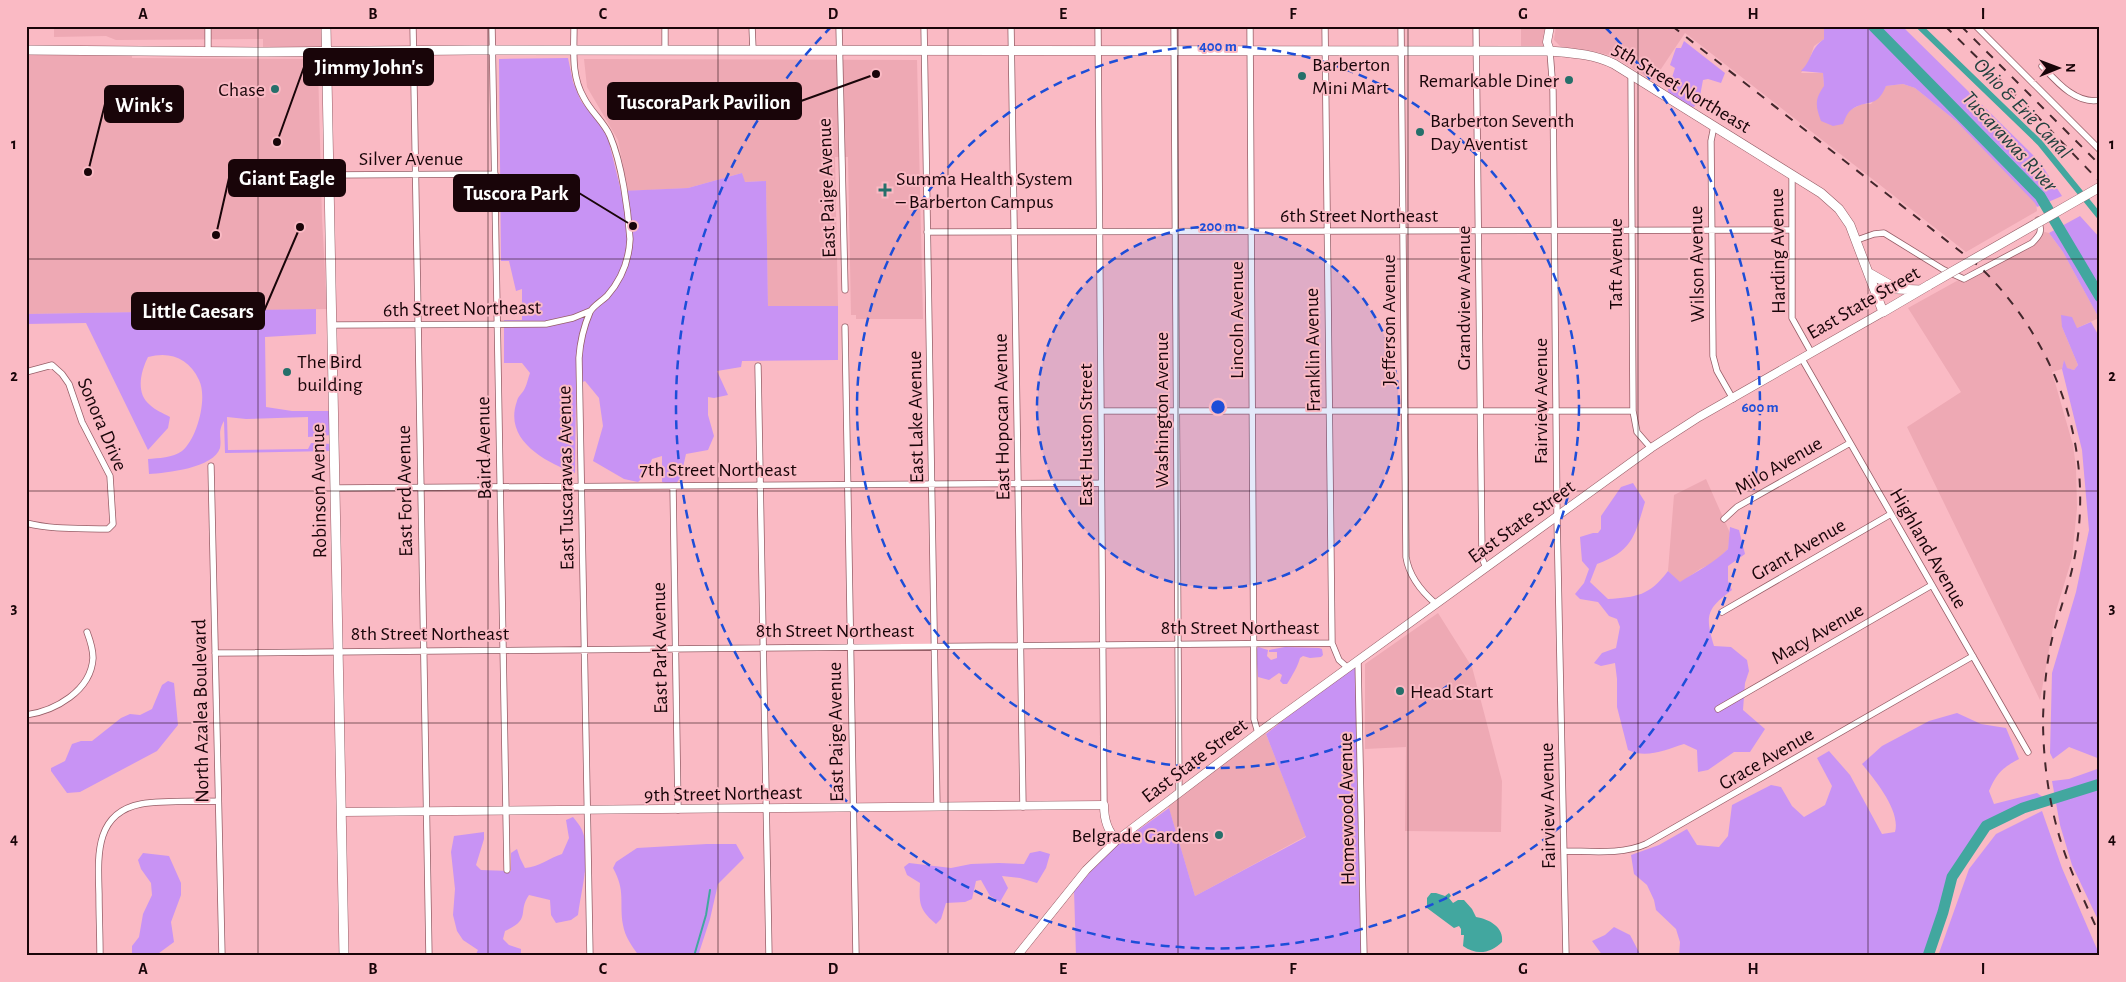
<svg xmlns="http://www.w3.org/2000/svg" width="2126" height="982" font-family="'Alegreya Sans',sans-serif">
<rect width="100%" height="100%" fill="#fabac4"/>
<path fill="#eea9b4" d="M54 26H326L327 51 263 52V39L116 40 106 36 54 37Z
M1521 26H1549L1547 50H1521Z
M1556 26H1824V39L1814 46 1808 64 1801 73H1823L1824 86 1850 110 1862 104H1871L1886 86 1903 84 1915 88 1956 121 2036 203 2037 211 1966 252 1685 33 1653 81 1613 56 1592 51 1562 48 1554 40Z
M26 50 132 51V58L309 59 315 61 318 67 322 218 327 309 26 314Z
M584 59 917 60 923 319H856V315H851L848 157H835L838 306 768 307 766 181 744 182 742 173 688 188 628 191 618 140 587 87Z
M2045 232 2049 233 2063 252 2099 318 2077 328 2062 327 2078 365 2074 370 2066 368 2064 361 2062 369 2052 372 2073 445 2076 467 2077 508 2072 558 2056 611 2040 700 1907 427 1961 392 1908 308Z
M1706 479 1730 533 1728 549 1715 562 1700 569 1680 583 1668 571 1674 495Z
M1438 613 1472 667 1502 781 1501 832 1405 831 1406 747 1365 749V664Z
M1264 729 1306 836 1195 896 1167 802Z"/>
<path fill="#c893f4" d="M1824 26H1902L2039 161 2062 196 2037 207 2035 203 1956 121 1915 88 1903 84 1886 86C1876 110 1867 98 1851 110 1847 113 1845 119 1843 124L1833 126 1821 121C1815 105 1815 99 1824 86L1823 73 1801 71C1813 59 1809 50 1824 39Z
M1684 41 1725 73 1721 83 1708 79 1703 80 1700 96 1694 107 1688 106 1669 94 1668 90 1675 68 1670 65 1676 48H1681Z
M568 58 573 82 581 101 607 134 621 191 688 188 742 173 745 182 766 181 768 306H838V360L742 361 741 367 717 371 728 395 714 398 708 397V415L714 436 708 450 686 454 681 476 675 486 662 482V456L652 459 646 475 638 482 624 479 593 461 603 426 599 398 585 381 576 385 575 473C545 462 503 440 517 401 518 396 523 393 525 388 527 384 528 378 530 373L522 363H504V320H522V289L516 291 509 261H501L499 59Z
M2080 216 2100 238V320L2063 252 2049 233Z
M316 309V334L265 337 266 407 292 411H331V435L308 437V417L246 419 227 417 228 450 308 449 311 443 332 444 331 451 225 453 224 421C217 433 222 437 220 448 214 468 166 473 149 474L148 459C158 458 173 458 182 451 197 439 208 398 199 380 189 358 170 351 148 357 141 371 135 393 150 405 155 410 163 413 170 417L168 428 148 450 86 323 26 324V314Z
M2061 315 2072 317 2077 328 2091 322 2100 338V759L2069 747 2053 759 2050 753 2052 673 2076 592 2089 530 2082 450 2062 369 2064 360 2067 368 2074 370 2078 365 2062 327Z
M1633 483 1645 502C1635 535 1633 551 1597 564L1590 582 1608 599C1637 597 1649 596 1668 571L1680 582C1697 571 1714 563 1728 549L1730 527 1739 530 1745 554 1728 566V581L1732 590C1706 609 1705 616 1714 646L1731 647 1747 660 1749 671 1745 683 1743 710 1765 729 1750 752H1734L1708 770 1698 772 1697 750 1684 744C1665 750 1646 759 1628 750L1617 707V679L1615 663 1601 666 1594 663 1602 653 1616 648 1620 627 1617 619 1609 616 1598 602 1580 599 1575 594 1584 583 1589 569 1582 561 1580 537 1593 533H1598L1601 529V516L1621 487Z
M1258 647 1268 650 1267 656 1271 660 1277 658V652H1269V650L1285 647 1319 648 1322 649 1323 655 1321 657 1310 658 1303 656 1300 658C1298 666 1292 676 1287 684H1283L1280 681 1282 675 1279 673 1269 680 1258 677 1256 651Z
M1358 661 1364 956H1076L1074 890 1109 851 1169 808 1195 896 1306 837 1266 734Z
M168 681 174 683 178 725 157 751 80 792 67 793 51 771V768L65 761 72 744 81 741H92L121 718 130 714 140 715 152 709 162 685Z
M1957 713 1981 724 2006 728 2019 759C2002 768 1997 773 1989 791L1994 804 2037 793 2047 800 2023 808 1986 826 1952 877 1943 912 1928 956H1679L1680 942 1676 929 1656 910 1654 900 1647 885 1634 874 1631 855 1659 845 1687 829 1697 845 1719 847 1728 836 1732 805 1771 785 1781 787 1792 806 1804 817 1825 805 1832 786 1817 758 1829 751 1850 775 1882 834 1895 832C1901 811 1875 780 1862 764L1882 746 1929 721Z
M2100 768V924L2072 865 2060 825 2052 781 2069 779Z
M2042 811 2062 868 2100 956H1938L1969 869 1996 834Z
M573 817C576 821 580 825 582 830 592 854 581 890 578 915L571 920 556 923 551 915 550 900 529 895C517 912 532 919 505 931L503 939 509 945 521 949V956H475L478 950 463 940 457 931 453 915 455 889 451 852 454 836 484 832V839L476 865 481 870 511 871V853L517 849 520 858 525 868C539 867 549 858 562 854L569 838 566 820Z
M707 844H736L744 858 718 884 710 919 698 956H639C632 946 625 937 623 925 619 903 626 891 613 868L616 862 637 848Z
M1040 851 1050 854 1046 868 1037 883 1020 878 1002 876 1008 888 1000 902 990 896 981 880 976 881 972 899 965 902 946 903 941 919 936 924C919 910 919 903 920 883L907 875 904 867 909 863 951 868 971 864 999 863 1024 864 1030 853Z
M143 853 169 856 181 883V895L171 922 174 942 155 956H132V946L139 937 143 914 152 895 151 883 141 869 138 860Z
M1614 927 1630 935 1641 956H1603L1592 941 1605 935Z"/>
<path fill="#42a79f" d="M1436 893 1445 896 1449 893 1451 896 1449 898 1453 903 1458 900H1464L1472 909 1476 917C1489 919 1504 927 1502 942 1491 953 1477 956 1463 946L1464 935H1461V929L1459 926 1454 928 1427 908V898L1431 893Z"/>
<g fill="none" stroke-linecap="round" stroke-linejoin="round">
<path stroke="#42a79f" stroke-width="2" d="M694 956 706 915 710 890"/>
<path stroke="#42a79f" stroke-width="6" d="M1919 26 2040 143 2100 217"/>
<path stroke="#42a79f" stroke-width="11" d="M1873 26 2040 196 2100 297
M1928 956 1943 912 1952 877 1986 826 2023 808 2100 784"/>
<defs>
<path id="minor" d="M413 26 429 956
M492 26 507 870
M574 26C574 51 571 76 584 98 591 112 604 122 610 136 622 164 628 209 630 239 629 261 622 279 607 296 602 301 593 306 590 312 584 326 580 343 579 358L590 956
M665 26V51
M752 26 753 50
M839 26 845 290
M924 26 937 807
M1011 26 1023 807
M1098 26 1104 805
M1174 26 1179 793
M1250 26 1254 707V719L1258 733
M1325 26 1332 643 1339 660 1348 668
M1401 26 1406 557C1409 576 1422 592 1436 604
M1476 26 1482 558 1486 568
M1976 26 2100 150
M1550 51 1553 91 1557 517 1566 956
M208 52V26
M2042 66C2056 81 2076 105 2100 100
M1631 74 1633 411 1637 432 1651 448
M1714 126 1711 141 1713 356 1717 371 1733 399
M328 175 495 174
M1792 175V318L1811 352
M927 232 1791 230
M1857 240 1874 234 1884 233 1944 270 1964 279 2032 243C2040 235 2043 231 2038 220
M332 325 546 324 573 318 590 311
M845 327 856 956
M1802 359 2028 752
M758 366 769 956
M26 372 52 365 62 374 69 384 82 422 110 476 113 524 108 529C80 528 54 530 26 523
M1101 411H1633
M211 466 222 956
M673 486 678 810
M336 488 1101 483
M1724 519 1737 507 1850 443
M1722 612 1891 514
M215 653 1332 643
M1358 661 1364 956
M1718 709 1932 585
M26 715C55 711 91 691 93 658 93 649 90 640 87 632
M1564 851C1590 851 1622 855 1646 844L1973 656
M100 956C100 935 99 915 99 894 98 857 94 813 141 804 165 800 194 802 218 801"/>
<path id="tertiary" d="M1550 26 1547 42 1550 51
M342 812 1104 805C1104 819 1107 831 1117 840
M1017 956 1086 870 1117 840 1258 733 1651 448 1699 417 1883 312"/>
<path id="secondary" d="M326 26 344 956
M26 50 267 52 472 50 1550 51C1573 53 1593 54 1614 64L1821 193 1839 209 1850 225 1883 312 1929 285
M1869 273 1897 289 1920 290"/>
</defs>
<use href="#minor" stroke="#965e67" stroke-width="7"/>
<use href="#tertiary" stroke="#965e67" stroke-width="9"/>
<use href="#secondary" stroke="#965e67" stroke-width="10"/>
<use href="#minor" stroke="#fff" stroke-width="5.5"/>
<use href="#tertiary" stroke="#fff" stroke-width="8"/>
<use href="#secondary" stroke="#fff" stroke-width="9"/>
<path stroke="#43272c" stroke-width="2" stroke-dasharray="9 9" stroke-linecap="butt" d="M1672 26 1979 266C2056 341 2095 448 2075 555 2070 584 2059 611 2052 639 2046 665 2044 692 2043 718 2043 761 2049 805 2062 845 2072 876 2087 906 2100 936
M1945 26 2037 116 2100 182
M1961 26 2100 165"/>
<defs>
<path id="secondary-bridge" d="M1929 285 2100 187"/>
</defs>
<use href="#secondary-bridge" stroke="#965e67" stroke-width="10" stroke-linecap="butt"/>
<use href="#secondary-bridge" stroke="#fff" stroke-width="9"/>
</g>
<path fill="none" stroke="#190509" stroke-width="1" stroke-opacity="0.55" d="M258 26V956M488 26V956M718 26V956M948 26V956M1178 26V956M1408 26V956M1638 26V956M1868 26V956M26 259H2100M26 491H2100M26 723H2100"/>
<circle cx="1218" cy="407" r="181" fill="#1d4ed8" fill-opacity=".12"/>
<g fill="none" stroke="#1d4ed8" stroke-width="2.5" stroke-dasharray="9 6">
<circle cx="1218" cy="407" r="181"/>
<circle cx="1218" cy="407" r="361"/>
<path d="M1605 27A542 542 0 1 1 831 27"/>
</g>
<g fill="#256f6a" stroke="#fabac4" stroke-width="2">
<circle cx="1302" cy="76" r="5"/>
<circle cx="1569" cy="80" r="5"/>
<circle cx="275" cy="89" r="5"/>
<circle cx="1420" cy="132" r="5"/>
<path d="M882.5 182.5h5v5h5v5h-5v5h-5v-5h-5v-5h5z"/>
<circle cx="287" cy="372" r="5"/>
<circle cx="1400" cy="691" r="5"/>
<circle cx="1219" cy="835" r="5"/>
</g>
<g text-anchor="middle" stroke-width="4" stroke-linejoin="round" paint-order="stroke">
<g font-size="20" fill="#190509" stroke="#fabac4" text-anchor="start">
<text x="1312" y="71">Barberton<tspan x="1312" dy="23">Mini Mart</tspan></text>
<text x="1559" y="87" text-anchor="end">Remarkable Diner</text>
<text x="265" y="96" text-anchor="end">Chase</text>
<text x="1430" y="127">Barberton Seventh<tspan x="1430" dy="23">Day Aventist</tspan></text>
<text x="896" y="185">Summa Health System<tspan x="896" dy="23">– Barberton Campus</tspan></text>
<text x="297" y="368">The Bird<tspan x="297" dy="23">building</tspan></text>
<text x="1410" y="698">Head Start</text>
<text x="1209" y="842" text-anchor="end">Belgrade Gardens</text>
</g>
<g font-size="20" fill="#190509" stroke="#fabac4">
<text transform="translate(1682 87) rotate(31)" y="7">5th Street Northeast</text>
<text x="411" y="165">Silver Avenue</text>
<text transform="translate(826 188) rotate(-92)" y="7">East Paige Avenue</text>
<text x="1359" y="222">6th Street Northeast</text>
<text transform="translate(1777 251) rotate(-91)" y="7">Harding Avenue</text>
<text transform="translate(1615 264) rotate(-90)" y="7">Taft Avenue</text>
<text transform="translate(1696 264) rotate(-91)" y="7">Wilson Avenue</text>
<text transform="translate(1463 298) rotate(-90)" y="7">Grandview Avenue</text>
<text transform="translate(1863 302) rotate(-30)" y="7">East State Street</text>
<text transform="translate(462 308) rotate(-1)" y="7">6th Street Northeast</text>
<text transform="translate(1236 320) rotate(-90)" y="7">Lincoln Avenue</text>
<text transform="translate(1388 320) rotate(-90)" y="7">Jefferson Avenue</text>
<text transform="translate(1312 350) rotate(-91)" y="7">Franklin Avenue</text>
<text transform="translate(1540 401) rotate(-90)" y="7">Fairview Avenue</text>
<text transform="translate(1161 410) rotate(-90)" y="7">Washington Avenue</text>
<text transform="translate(915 417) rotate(-91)" y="7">East Lake Avenue</text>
<text transform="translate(1001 417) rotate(-91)" y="7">East Hopocan Avenue</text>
<text transform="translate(103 424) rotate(67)" y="7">Sonora Drive</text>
<text transform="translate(1085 435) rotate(-90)" y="7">East Huston Street</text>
<text transform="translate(483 448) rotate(-91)" y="7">Baird Avenue</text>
<text transform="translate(1778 465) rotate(-30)" y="7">Milo Avenue</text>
<text x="718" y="476">7th Street Northeast</text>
<text transform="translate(565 478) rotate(-91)" y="7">East Tuscarawas Avenue</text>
<text transform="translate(318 491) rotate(-91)" y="7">Robinson Avenue</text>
<text transform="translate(404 491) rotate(-91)" y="7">East Ford Avenue</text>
<text transform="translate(1521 521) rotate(-36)" y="7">East State Street</text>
<text transform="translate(1929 548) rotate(60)" y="7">Highland Avenue</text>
<text transform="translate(1798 549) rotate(-30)" y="7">Grant Avenue</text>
<text x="1240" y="634">8th Street Northeast</text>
<text x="835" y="637">8th Street Northeast</text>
<text x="430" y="640">8th Street Northeast</text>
<text transform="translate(1817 633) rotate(-30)" y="7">Macy Avenue</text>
<text transform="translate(659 648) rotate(-91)" y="7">East Park Avenue</text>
<text transform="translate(200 711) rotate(-91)" y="7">North Azalea Boulevard</text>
<text transform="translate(835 732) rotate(-91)" y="7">East Paige Avenue</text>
<text transform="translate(1766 758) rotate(-30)" y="7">Grace Avenue</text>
<text transform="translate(1194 760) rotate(-37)" y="7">East State Street</text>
<text transform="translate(723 793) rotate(-1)" y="7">9th Street Northeast</text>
<text transform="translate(1547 806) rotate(-91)" y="7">Fairview Avenue</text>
<text transform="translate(1346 809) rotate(-91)" y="7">Homewood Avenue</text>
</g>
<g font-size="21" font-style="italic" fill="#22403e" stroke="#fabac4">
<text transform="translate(2023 108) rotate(46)" y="7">Ohio &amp; Erie Canal</text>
<text transform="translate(2010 141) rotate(47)" y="7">Tuscarawas River</text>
</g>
</g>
<circle cx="1218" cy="407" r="8" fill="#1d4ed8" stroke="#fabac4" stroke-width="2.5"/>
<g font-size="15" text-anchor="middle" font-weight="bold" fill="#1d4ed8" stroke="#fabac4" stroke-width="4" stroke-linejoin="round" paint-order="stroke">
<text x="1218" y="51">400 m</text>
<text x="1218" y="231">200 m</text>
<text x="1760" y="412">600 m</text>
</g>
<path fill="none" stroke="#190509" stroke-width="2" d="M277 142L304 67M876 74L801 101M88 172L105 104M216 235L229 178M633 226L579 193M300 227L264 311"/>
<g fill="#190509" stroke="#fabac4" stroke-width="2">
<circle cx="277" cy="142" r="5"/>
<circle cx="876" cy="74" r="5"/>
<circle cx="88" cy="172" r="5"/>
<circle cx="216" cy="235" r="5"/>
<circle cx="633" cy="226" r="5"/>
<circle cx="300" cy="227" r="5"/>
</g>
<g fill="#190509" stroke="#190509" stroke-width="2">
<rect x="304" y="49" width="129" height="36" rx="5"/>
<rect x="608" y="83" width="193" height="36" rx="5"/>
<rect x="105" y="86" width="78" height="36" rx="5"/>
<rect x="229" y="160" width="116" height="36" rx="5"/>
<rect x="454" y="175" width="125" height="36" rx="5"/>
<rect x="132" y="293" width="132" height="36" rx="5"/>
</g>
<g font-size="21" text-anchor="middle" font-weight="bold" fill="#fff">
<text x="369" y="74">Jimmy John's</text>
<text x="704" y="109">TuscoraPark Pavilion</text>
<text x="144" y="112">Wink's</text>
<text x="287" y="185">Giant Eagle</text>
<text x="516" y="200">Tuscora Park</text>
<text x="198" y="318">Little Caesars</text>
</g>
<rect width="2126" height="982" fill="none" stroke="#fabac4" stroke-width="55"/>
<g transform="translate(2058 68) rotate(89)" stroke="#fabac4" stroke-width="4" paint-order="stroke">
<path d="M0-4L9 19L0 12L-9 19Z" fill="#190509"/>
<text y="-8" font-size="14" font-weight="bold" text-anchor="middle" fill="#190509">N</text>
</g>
<rect x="28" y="28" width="2070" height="926" fill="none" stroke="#190509" stroke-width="2"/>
<g font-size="16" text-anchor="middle" font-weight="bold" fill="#190509">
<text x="143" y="19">A</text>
<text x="373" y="19">B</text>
<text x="603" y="19">C</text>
<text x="833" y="19">D</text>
<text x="1063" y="19">E</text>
<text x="1293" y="19">F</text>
<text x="1523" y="19">G</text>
<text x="1753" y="19">H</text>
<text x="1983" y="19">I</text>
<text x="14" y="149">1</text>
<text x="2112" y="149">1</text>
<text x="14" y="381">2</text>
<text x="2112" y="381">2</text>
<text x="14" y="613">3</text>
<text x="2112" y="613">3</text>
<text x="14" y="844">4</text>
<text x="2112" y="844">4</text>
<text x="143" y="974">A</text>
<text x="373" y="974">B</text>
<text x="603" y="974">C</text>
<text x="833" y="974">D</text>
<text x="1063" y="974">E</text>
<text x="1293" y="974">F</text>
<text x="1523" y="974">G</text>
<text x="1753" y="974">H</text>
<text x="1983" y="974">I</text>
</g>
</svg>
